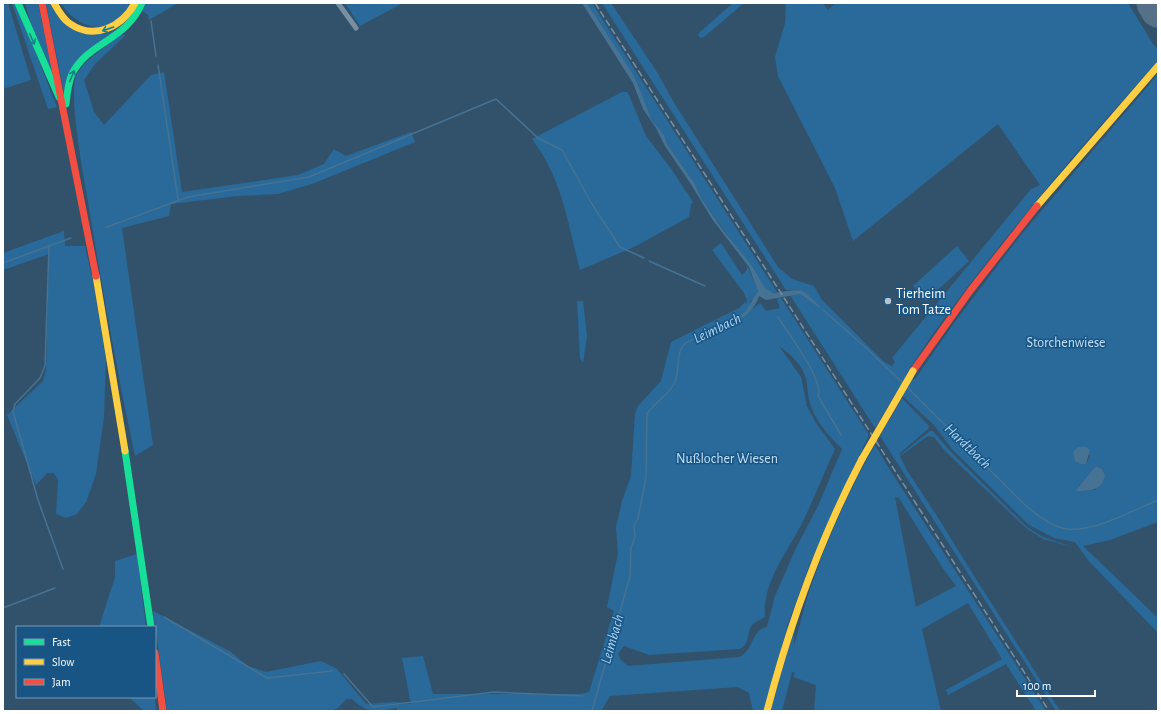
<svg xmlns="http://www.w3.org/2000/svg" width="1161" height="714" font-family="'Alegreya Sans',sans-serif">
<rect width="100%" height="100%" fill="#32526c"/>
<path fill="#296a9a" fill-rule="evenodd" d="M3 3H8L31 80 3 89Z
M12 3H16L57 107 48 109Z
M25 3H38L53 75 36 42Z
M46 3H51L55 11 92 35 109 33 122 26 81 58 64 93Z
M61 3H131C113 36 80 33 61 3Z
M145 3H178L149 20 148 15 142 11Z
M345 3H403L360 26Z
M587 3H592L777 292 771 293 765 288 701 198 695 184 667 144 664 135 651 119 646 108 637 81Z
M602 3H611L657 72 673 101 778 267 792 279 814 286 822 300 883 361 892 366 895 362 892 358 1031 189 1040 185 998 124 853 241 835 188 778 76 775 57 785 23 786 3H823L828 10 836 3H1128L1153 44 1158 49V61C1099 126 1041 193 987 262 959 298 930 336 906 375L915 379 954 323 1020 236 1158 74V522L1110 540 1083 546 1158 618V633L1088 560 1075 542 1054 538 1029 525 952 449 934 425 897 391 875 428 790 295 800 294 808 300 799 290H786ZM1078 447H1086L1090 456 1086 464 1077 462ZM1096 466 1102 469 1105 475 1095 490 1080 491 1079 485 1085 481Z
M733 3H744L704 37 700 38 698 35 700 32Z
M120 35H126L95 64 84 80 94 112 104 125 151 75 164 72 182 192 298 175 324 164 334 149 346 156 411 132 415 142 312 184 278 194 237 196 171 204 169 216 122 228 153 445 135 456C116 368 101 280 86 190 82 168 69 95 76 76 82 61 108 46 120 35Z
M622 92H627L629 95 646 136 672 170 693 202 691 204 689 217 634 247 580 270C568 224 562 178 532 139Z
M64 231 65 246H85L93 282 106 360 104 417 96 474 86 502 77 514 66 518 56 514 58 480 54 473H47L36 485 7 415 43 381 46 370 49 254 3 270V253Z
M721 243 742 275 747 270V265L758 290 753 301 750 300 752 304 749 308 751 310 760 303 766 311 780 308 777 299 781 298 869 435 809 566 788 624 764 711H753L749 693 738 687 610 696 601 711H397V708C377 711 367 714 352 699H346L338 708 331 711H167L153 611 231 652 248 666 266 672 321 661 337 669 366 704 395 702 411 704 402 658 423 656 433 694H581L589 692 614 611 607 607 618 553 616 527 622 501 631 476 635 414 638 406 661 381 671 342 739 308 745 302 746 304 747 300 744 293 712 250ZM779 346C790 354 803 365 806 379 808 389 808 400 812 409 818 424 830 437 842 449L818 506 796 548 775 596 767 627C751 630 754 651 739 657L628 666 621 660 618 654 624 646 649 655 739 649C750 645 746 636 751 627 754 622 760 620 765 617 762 585 785 555 800 527 813 502 823 475 835 449L816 423 807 406 801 377Z
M957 246 969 261 926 301 913 286Z
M577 301H583L587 336 583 363 580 358Z
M902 398 929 426 928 429 899 454 900 455 930 431H933L950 451 1027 527 1043 537 1072 547 1043 539 1026 528 945 451 934 437 928 436 900 456 906 469 937 516 969 568 1060 711H1056L880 436Z
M875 445 890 470 1046 711H1036L1006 664 948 695 946 690 1002 659 968 603 922 629 941 711H814L816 685 793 677 795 673 792 672 782 711H771C792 628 818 547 859 472 840 509 823 547 808 587 802 605 793 625 794 645 799 630 802 614 807 598 824 546 848 492 875 445ZM895 497 899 498 942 567 956 586 916 607Z
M137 554 146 627H99L115 577V561Z
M129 697H155L156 711H144Z"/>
<path fill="#467293" d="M582 3H587L631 71 637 82 651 119 664 135 667 144 695 184 701 198 723 230 752 266 765 288 773 293C805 289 800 286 823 310L800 294 766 300 759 296C752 319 726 327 705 335L731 322 746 311 758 291 749 267 712 219 692 186 665 146 656 128 643 109 633 83Z
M1078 447H1086L1090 450 1086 464H1081L1075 461 1073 452Z
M1096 466 1102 469 1105 475C1103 490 1090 491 1078 491L1076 490Z"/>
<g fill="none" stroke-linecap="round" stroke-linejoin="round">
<path stroke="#467293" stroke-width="1.5" d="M151 21 156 56
M158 65 178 199
M107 227 188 197 309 177 496 99 538 138 562 150 592 204 620 247 644 258
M49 246 45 366 40 378 15 404 13 411 38 500 63 569
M649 261 705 286
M3 263 71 238
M823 310 864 346 903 383
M778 317C787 332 825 381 818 396L841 435
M907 387 1023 503C1034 513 1047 524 1062 528 1090 535 1131 511 1158 500
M3 608 55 588
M164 617 267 678 332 671
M344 674 373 707 494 692 583 696
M592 711 630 576 631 548 635 537 634 526 638 518 646 477 647 414C654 402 668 396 674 384 681 371 674 353 686 343 691 339 700 337 706 334"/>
<path stroke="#567187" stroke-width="35" d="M1154 3 1158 10"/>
<path stroke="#788ea2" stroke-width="5" d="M338 3 356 28"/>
<path stroke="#16e098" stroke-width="7" d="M18 3 59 97
M66 104C67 94 68 83 72 74 88 42 126 41 142 3
M125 451 151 627"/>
<path stroke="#ffcf43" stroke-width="7" d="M54 3C58 10 62 18 69 23 94 41 122 27 135 3
M1037 206 1158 66
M96 276 125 451
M767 711C790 623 820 539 862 459"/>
<path stroke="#f24e42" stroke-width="7" d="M42 3 96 276
M913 371 970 291 1037 206
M155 653 163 711"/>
<path stroke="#7990a2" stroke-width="1.5" stroke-dasharray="7 3" stroke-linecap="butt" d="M595 3 1049 711"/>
<path stroke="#ffcf43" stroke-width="7" d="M862 459 913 371"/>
</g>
<defs><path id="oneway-shaft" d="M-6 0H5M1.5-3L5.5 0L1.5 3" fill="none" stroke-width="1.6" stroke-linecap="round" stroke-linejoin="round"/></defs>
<g stroke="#187f8a">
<use href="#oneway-shaft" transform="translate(108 29) rotate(161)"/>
<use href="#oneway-shaft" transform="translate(32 39) rotate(66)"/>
<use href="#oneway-shaft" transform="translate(72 76) rotate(-68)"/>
</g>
<circle fill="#b7c2cc" stroke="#195584" stroke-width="1.5" cx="888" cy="301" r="4"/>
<g text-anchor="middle" stroke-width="3" stroke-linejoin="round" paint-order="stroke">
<g font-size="14" fill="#fff" stroke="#195584" text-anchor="start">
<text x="896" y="298">Tierheim<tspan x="896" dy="16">Tom Tatze</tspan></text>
</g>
<g font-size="14" fill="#c3e2f9" stroke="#195584">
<text x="1066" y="347">Storchenwiese</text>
<text x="727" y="463">Nußlocher Wiesen</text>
</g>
<g font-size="15" font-style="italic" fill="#aad5f3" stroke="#195584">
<text transform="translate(717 328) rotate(-26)" y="5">Leimbach</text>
<text transform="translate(968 446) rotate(44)" y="5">Hardtbach</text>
<text transform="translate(612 639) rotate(-74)" y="5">Leimbach</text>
</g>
</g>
<rect width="1161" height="714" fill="none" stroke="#ffffff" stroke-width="8"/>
<rect x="16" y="626" width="140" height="72" fill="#195584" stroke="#7599b5"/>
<rect x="24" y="639" width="20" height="6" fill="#16e098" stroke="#7599b5"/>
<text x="52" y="646" font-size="12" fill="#ffffff">Fast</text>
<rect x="24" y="659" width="20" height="6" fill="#ffcf43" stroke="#7599b5"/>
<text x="52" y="666" font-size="12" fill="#ffffff">Slow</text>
<rect x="24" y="679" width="20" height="6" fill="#f24e42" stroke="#7599b5"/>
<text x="52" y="686" font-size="12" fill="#ffffff">Jam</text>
<path d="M1017 690v6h78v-6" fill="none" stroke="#ffffff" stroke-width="2"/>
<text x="1023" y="690" font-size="12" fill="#ffffff" stroke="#195584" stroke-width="3" paint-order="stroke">100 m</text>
</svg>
